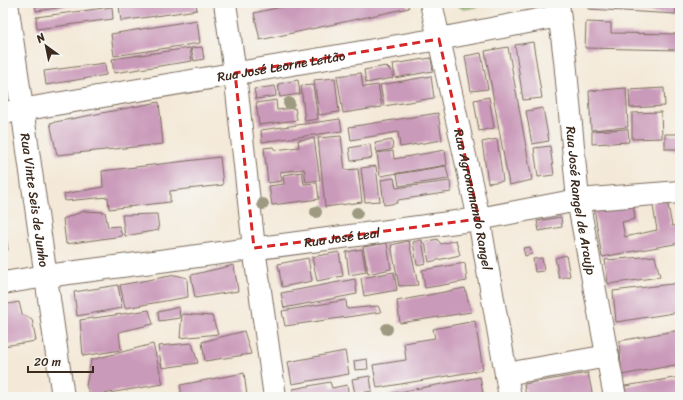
<svg xmlns="http://www.w3.org/2000/svg" width="683" height="400" font-family="Sriracha,sans-serif">
<defs>
<pattern id="park-dots" width="8" height="8" patternUnits="userSpaceOnUse"><rect width="8" height="8" fill="#94ca7b"/><path d="M2 2h.1M6 6h.1" fill="none" stroke="#7aa464" stroke-width="1.8" stroke-linecap="round"/></pattern>
</defs>
<rect width="100%" height="100%" fill="#f6f6f2"/>
<filter id="ink" filterUnits="userSpaceOnUse"><feTurbulence type="fractalNoise" baseFrequency=".025" numOctaves="2"/><feDisplacementMap in="SourceGraphic" scale="8" xChannelSelector="R" yChannelSelector="G"/><feConvolveMatrix kernelMatrix="1 2 1 2 8 2 1 2 1" color-interpolation-filters="sRGB"/></filter>
<filter id="wash" filterUnits="userSpaceOnUse"><feTurbulence type="fractalNoise" baseFrequency=".012" numOctaves="4" result="noise"/><feDisplacementMap in="SourceGraphic" scale="16" xChannelSelector="R" yChannelSelector="G"/><feGaussianBlur stdDeviation="0.9" result="paint"/><feColorMatrix in="noise" values="0 0 0 0 0 0 0 0 0 0 0 0 0 0 0 0 0 1.4 0 .05"/><feComposite in="paint" operator="in"/></filter>
<g filter="url(#wash)">
<rect width="100%" height="100%" fill="#f4e9d8"/>
<path fill="url(#park-dots)" stroke="#687a4c" d="M452 3H498L464 9Z"/>
<g id="blocks">
<path fill="#ca9aba" d="M35 3H77L78 5 36 11Z
M145 3H196L197 10 121 21 119 6Z
M245 3H257V4L246 6Z
M299 3H407L409 8 260 40 254 13Z
M588 3H675L676 14 588 9Z
M112 7 113 19 37 29 36 17Z
M197 20 200 43 114 56 111 34Z
M586 22 611 23V33L680 34V50L585 48Z
M533 42 542 98 523 100 515 45Z
M202 47 204 59 194 61 191 48Z
M508 47 532 180 509 185 485 51Z
M190 48 192 61 114 73 112 59Z
M481 53 488 89 471 91 465 56Z
M431 58 433 71 395 78 393 64Z
M105 63 106 75 46 85 44 71Z
M386 66 391 71 393 78 366 83 364 70Z
M361 73 363 87 378 85 382 107 343 113 337 76Z
M431 76 434 98 384 106 380 85Z
M335 78 339 112 319 115 314 80Z
M298 80 300 94 280 97 278 84Z
M313 85 318 119 305 121 301 86Z
M275 86 276 96 256 99 254 89Z
M626 88 628 127 591 130 589 91Z
M664 88 665 106 630 108 629 90Z
M489 97 494 128 479 131 474 100Z
M276 100 277 110 295 108 297 120 259 125 256 103Z
M159 102 163 144 57 155 50 123Z
M543 108 549 141 532 144 526 111Z
M661 112 662 138 632 139V113Z
M438 113 442 140 400 147 398 132 351 140 349 127Z
M340 119 342 131 262 142 261 130Z
M628 129 629 142 592 144V131Z
M665 134H680V149H665Z
M341 136 345 170 358 169 362 202 325 207 318 138Z
M314 138 320 180 306 182 304 169 280 172 282 181 268 183 264 148 273 147 275 150 299 147 298 140Z
M497 139 503 181 488 183 482 142Z
M392 140 393 149 377 152 375 143Z
M370 144 372 158 351 161 349 148Z
M550 146 554 175 538 177 534 148Z
M445 150 447 165 380 176 377 153 393 151 394 159Z
M220 157 223 185 170 191V202L109 209 108 197 65 201 64 194 103 187 102 171Z
M376 166 380 201 365 202 361 168Z
M446 166 449 179 399 186 397 174Z
M302 172 304 184 317 183 319 199 272 205 269 186 284 184 283 175Z
M394 178 396 188 450 181 451 192 398 200 397 203 384 205 381 180Z
M667 199 672 226 680 225V243L602 257 594 208 633 202 635 219 622 222 625 237 657 230 652 200Z
M84 211 105 212 108 227 119 226 122 236 66 244 63 219Z
M157 214 159 230 125 236 122 215Z
M561 217 562 227 539 231 537 221Z
M3 237H6L8 250 3 251Z
M437 239 441 244 456 240 460 255 429 262 425 242Z
M422 240 426 263 417 265 413 242Z
M409 241 418 285 399 286 391 245Z
M387 243 391 269 368 274 363 247Z
M530 247 532 254 525 256 523 248Z
M362 249 366 272 349 275 346 252Z
M339 252 343 276 317 281 312 257Z
M566 255 570 276 559 278 555 258Z
M655 256 660 277 608 284 605 260Z
M308 258 312 281 282 287 278 264Z
M542 258 544 271 535 272 533 259Z
M465 263 467 281 425 288 422 270Z
M234 265 238 291 195 298 191 275Z
M394 272 397 290 364 296 361 278Z
M176 275 187 278 188 297 125 308 120 285Z
M355 279 357 294 284 308 281 293Z
M680 283V312L616 322 613 291Z
M118 285 122 308 77 316 74 292Z
M465 288 471 312 400 323 397 301Z
M346 300 347 309 378 306 381 312 285 326 282 311Z
M19 302 22 314 32 319 36 341 3 346V305Z
M179 307 180 318 159 321 158 312Z
M149 310 153 324 119 332 121 350 83 356 80 320Z
M182 314 212 316 218 334 180 338Z
M475 321 483 370 377 388 373 365 406 360 404 343 435 338 433 329Z
M680 330V364L622 375 619 341Z
M244 331 251 354 205 361 202 342Z
M192 343 198 363 162 368 158 346Z
M153 344 163 384 91 396 86 386 91 360Z
M345 351 349 374 292 384 288 362Z
M367 359 368 369 355 370 354 361Z
M244 373 247 396 182 397 180 385Z
M588 373 593 397H526L524 384Z
M370 376 372 391 355 394 352 379Z
M480 377 483 393 465 397H389L388 394Z
M680 377V397H625V386Z
M330 382 332 388 347 385 349 397H294L293 389Z"/>
</g>
</g>
<g filter="url(#ink)">
<use href="#blocks" fill-opacity="0" stroke="#7c6d5f" stroke-width="1"/>
<g fill="none" stroke-linecap="round" stroke-linejoin="round">
<defs>
<g id="minor">
<path id="s1" d="M7 3 63 397"/>
<path d="M225 3 235 73 254 248 275 397"/>
<path id="s2" d="M558 3 565 60 578 200 615 397"/>
<path id="s3" d="M3 113 439 39 559 16"/>
<path id="s4" d="M3 283 46 276 479 219 578 200 680 192"/>
<path d="M506 374 608 356"/>
</g>
<g id="major">
<path id="s5" d="M431 3 479 219 510 397"/>
</g>
</defs>
<use href="#minor" stroke="#7c6d5f" stroke-width="24"/>
<use href="#major" stroke="#7c6d5f" stroke-width="24"/>
<use href="#minor" stroke="#fff" stroke-width="22"/>
<use href="#major" stroke="#fff" stroke-width="22"/>
</g>
<g fill="#9d9a81">
<circle cx="289" cy="103" r="6"/>
<circle cx="263" cy="204" r="6"/>
<circle cx="316" cy="212" r="6"/>
<circle cx="357" cy="213" r="6"/>
<circle cx="387" cy="329" r="6"/>
</g>
</g>
<path fill="none" stroke="#d62828" stroke-width="3" stroke-dasharray="8 5" stroke-linejoin="round" d="M439 39 479 219 254 248 235 73Z"/>
<g text-anchor="middle" stroke-width="4" stroke-linejoin="round" paint-order="stroke">
<g font-size="13" fill="#3b2a1e" stroke="#f6f6f2">
<text dy="5" stroke="none"><textPath href="#s3" startOffset="282">Rua José Leorne Leitão</textPath></text>
<text dy="5" stroke="none"><textPath href="#s1" startOffset="199">Rua Vinte Seis de Junho</textPath></text>
<text dy="5" stroke="none"><textPath href="#s5" startOffset="201">Rua Agronomando Rangel</textPath></text>
<text dy="5" stroke="none"><textPath href="#s2" startOffset="199">Rua José Rangel de Araujp</textPath></text>
<text dy="5" stroke="none"><textPath href="#s4" startOffset="342">Rua José Leal</textPath></text>
</g>
</g>
<rect width="683" height="400" fill="none" stroke="#f6f6f2" stroke-width="16"/>
<g transform="translate(46 46) rotate(327)" stroke="#f6f6f2" stroke-width="3" paint-order="stroke">
<path d="M0-3L7 15L0 10L-7 15Z" fill="#3b2a1e"/>
<text y="-6" font-size="11" font-weight="bold" text-anchor="middle" fill="#3b2a1e">N</text>
</g>
<path d="M28 366v6h65v-6" fill="none" stroke="#3b2a1e" stroke-width="2"/>
<text x="34" y="366" font-size="12" fill="#3b2a1e" stroke="#f6f6f2" stroke-width="3" paint-order="stroke">20 m</text>
</svg>
